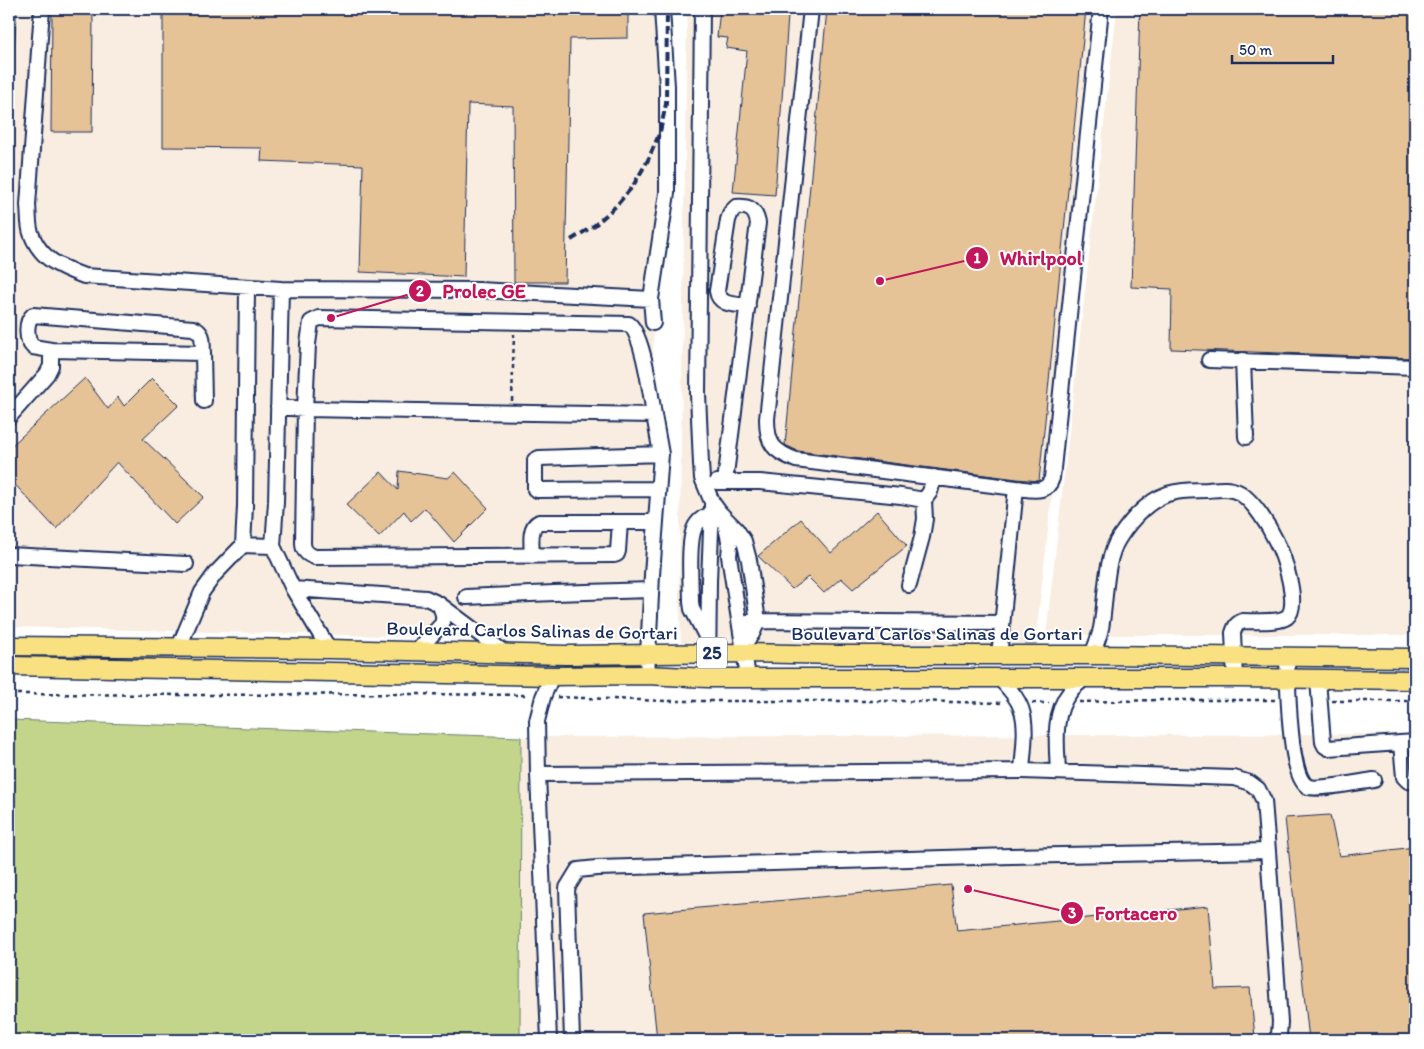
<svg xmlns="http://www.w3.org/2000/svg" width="1424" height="1049" font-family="Itim,sans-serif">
<rect width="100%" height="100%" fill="#fff"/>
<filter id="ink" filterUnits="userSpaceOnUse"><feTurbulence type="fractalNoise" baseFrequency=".02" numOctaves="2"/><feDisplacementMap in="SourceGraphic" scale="10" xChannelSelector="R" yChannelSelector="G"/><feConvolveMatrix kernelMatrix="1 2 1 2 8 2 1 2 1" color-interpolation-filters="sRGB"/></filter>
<g filter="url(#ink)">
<path fill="#f8ede0" d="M9 9H664L644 642 9 627Z
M687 9H1107L1035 645H681L679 593Z
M1117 9H1415V635H1046Z
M1415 734V1040H520L521 737Z"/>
<path fill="#c2d58a" stroke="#6e8274" d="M9 9H17L9 119Z
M9 720 521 737 520 1040H9Z"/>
<path fill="#e6c297" stroke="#1b2f5e" d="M163 9H628V38L570 39 565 282H514L513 106 468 104 464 277 360 272 363 165 261 161 262 148 163 147Z
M720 9H784V16H788L775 195 733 192 747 51 726 48 728 38 717 37Z
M827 9H1086L1039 481 1017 479 798 451 785 445Z
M1140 9H1415V358L1171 349 1172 289 1131 287Z
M52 11 93 13 92 132H51Z
M85 378 108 409 118 397 124 406 152 378 179 405 143 439 204 497 175 524 117 462 56 529 9 478V448Z
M399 471 448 478 455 472 488 508 454 542 425 508 411 521 404 511 379 537 346 505 381 472 398 490Z
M877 511 907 546 853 589 841 578 824 593 808 577 792 589 758 556 801 519 831 553Z
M1330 815 1339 856 1415 847V1040H1309L1285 818Z
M951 885 957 931 1208 906 1215 989 1250 988 1255 1037 1229 1040H657L644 913Z"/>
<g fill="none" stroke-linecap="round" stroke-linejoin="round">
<defs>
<path id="minor" d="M42 9 28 205C29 214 28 225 31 233 40 259 60 267 84 276L281 289 479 290 651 299
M702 9 698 394 701 464 702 478 712 502 720 513 725 523 730 545 729 556 748 677
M811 9 767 419C767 444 773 451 796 460L1016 488 999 656
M281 289 276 502 273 546 293 589 329 649
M653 323 651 299 667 193V86L662 9
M203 353 204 401
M1209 360 1415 367
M1243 360 1246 437
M278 407 305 409 654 415C651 395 643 335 629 324L319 318 311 322 308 344 305 409 303 543C303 551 308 555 315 557L614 555 617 554 618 551 620 522
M9 417 47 374 51 366V350L203 353C202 341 205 333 193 328L33 315C25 322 26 340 33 347L51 350
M717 482H760L901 496 924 500 925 519 922 537 909 585
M725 482 758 223C755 209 749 206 736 207L731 212 728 220 717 291C719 306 736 304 748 306
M1016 488C1030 489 1047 495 1052 478L1101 9
M658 489 537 490 535 489V460L539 458 661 454
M924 500 930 492 934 477
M243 545 273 546
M9 555 186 564
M532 556C532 546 528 527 539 522H656
M293 589 426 598 439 604 505 653
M466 597 554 593 651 590
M751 621 1002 623
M708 640 692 609 691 602C691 584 687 538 696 525 702 516 711 514 720 513L736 529 744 541 749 560 758 621 752 634 743 645
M179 647 202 592 215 574 243 545 245 506 247 287
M417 651 442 624C445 616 442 611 439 604
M1092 655C1096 644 1101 634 1102 622 1106 597 1105 559 1119 538 1132 518 1153 495 1176 492 1186 490 1197 490 1207 490 1218 489 1230 487 1240 493 1254 502 1269 526 1276 541 1283 554 1301 606 1287 617 1279 623 1254 621 1243 621 1237 623 1235 626 1233 633L1235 678
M1287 657C1288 678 1288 780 1309 787 1321 790 1360 782 1374 780
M647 675 652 575 661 454 654 415
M708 678 709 581 712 505
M1000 679C1008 687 1017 697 1021 708 1028 727 1023 751 1022 771
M1318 680 1323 742 1325 746 1328 748 1415 742
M1401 744 1404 777 1408 781 1415 782
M1058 772C1057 746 1052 714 1070 692 1073 687 1079 683 1084 679
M538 774 1022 771 1234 778 1250 783 1258 789 1264 801 1268 851 1280 1022 1279 1035 1275 1040
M549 1040 538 774 537 721 543 697 552 676
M572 1040 567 888 578 870 597 868 1011 856 1268 851"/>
<path id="major" d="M9 646 329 649 566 655 745 653 840 655H1092L1415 658
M9 666 552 676 647 675 708 678H1235L1415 680"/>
</defs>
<use href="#minor" stroke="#1b2f5e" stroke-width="18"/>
<use href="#major" stroke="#1b2f5e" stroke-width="21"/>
<path stroke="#1b2f5e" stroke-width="2.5" stroke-dasharray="4 4" stroke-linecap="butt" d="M512 401 514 334
M9 694 194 695 410 694 529 695
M557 697 665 701H902L1004 703
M1332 701H1415
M1079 702 1156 700H1276
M1032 703H1049"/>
<use href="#minor" stroke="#fff" stroke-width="14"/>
<use href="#major" stroke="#f9e181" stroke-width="18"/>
<path stroke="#1b2f5e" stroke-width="4" stroke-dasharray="8 4" stroke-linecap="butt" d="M571 240 595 225 616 206 633 186 648 160 660 132 666 104 667 9"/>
</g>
</g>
<g text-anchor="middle" stroke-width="4" stroke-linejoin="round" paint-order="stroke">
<rect fill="#fff" stroke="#5f6d8e" stroke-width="1" x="697" y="637.5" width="30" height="31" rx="4"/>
<g font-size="18" font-weight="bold" fill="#1b2f5e">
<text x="712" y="659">25</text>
</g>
<g font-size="19" fill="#1b2f5e" stroke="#fff">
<text transform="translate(532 630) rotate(1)" y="7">Boulevard Carlos Salinas de Gortari</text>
<text x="937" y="640">Boulevard Carlos Salinas de Gortari</text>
</g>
</g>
<path fill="none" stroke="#c2185b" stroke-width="2" d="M880 281L977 258M331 318L420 291M968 889L1072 913"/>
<g fill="#c2185b" stroke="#fff" stroke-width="2">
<circle cx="880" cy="281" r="5"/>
<circle cx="331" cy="318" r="5"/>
<circle cx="968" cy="889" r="5"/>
<circle cx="977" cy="258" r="12"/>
<circle cx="420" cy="291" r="12"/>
<circle cx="1072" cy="913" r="12"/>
</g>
<g font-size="15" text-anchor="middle" font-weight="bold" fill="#fff">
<text x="977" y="263">1</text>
<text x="420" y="296">2</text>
<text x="1072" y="918">3</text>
</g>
<g font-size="20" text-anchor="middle" font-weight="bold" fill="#c2185b" stroke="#fff" stroke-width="4" stroke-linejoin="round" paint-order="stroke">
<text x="1041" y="265">Whirlpool</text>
<text x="484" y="298">Prolec GE</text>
<text x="1136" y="920">Fortacero</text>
</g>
<rect width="1424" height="1049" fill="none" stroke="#fff" stroke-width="30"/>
<rect x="15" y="15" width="1394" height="1019" fill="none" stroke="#1b2f5e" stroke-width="2" filter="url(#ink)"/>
<path d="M1232 55v8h101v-8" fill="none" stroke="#1b2f5e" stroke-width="2.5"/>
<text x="1239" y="55" font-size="15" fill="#1b2f5e" stroke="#ffffff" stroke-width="4" paint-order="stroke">50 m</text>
</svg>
